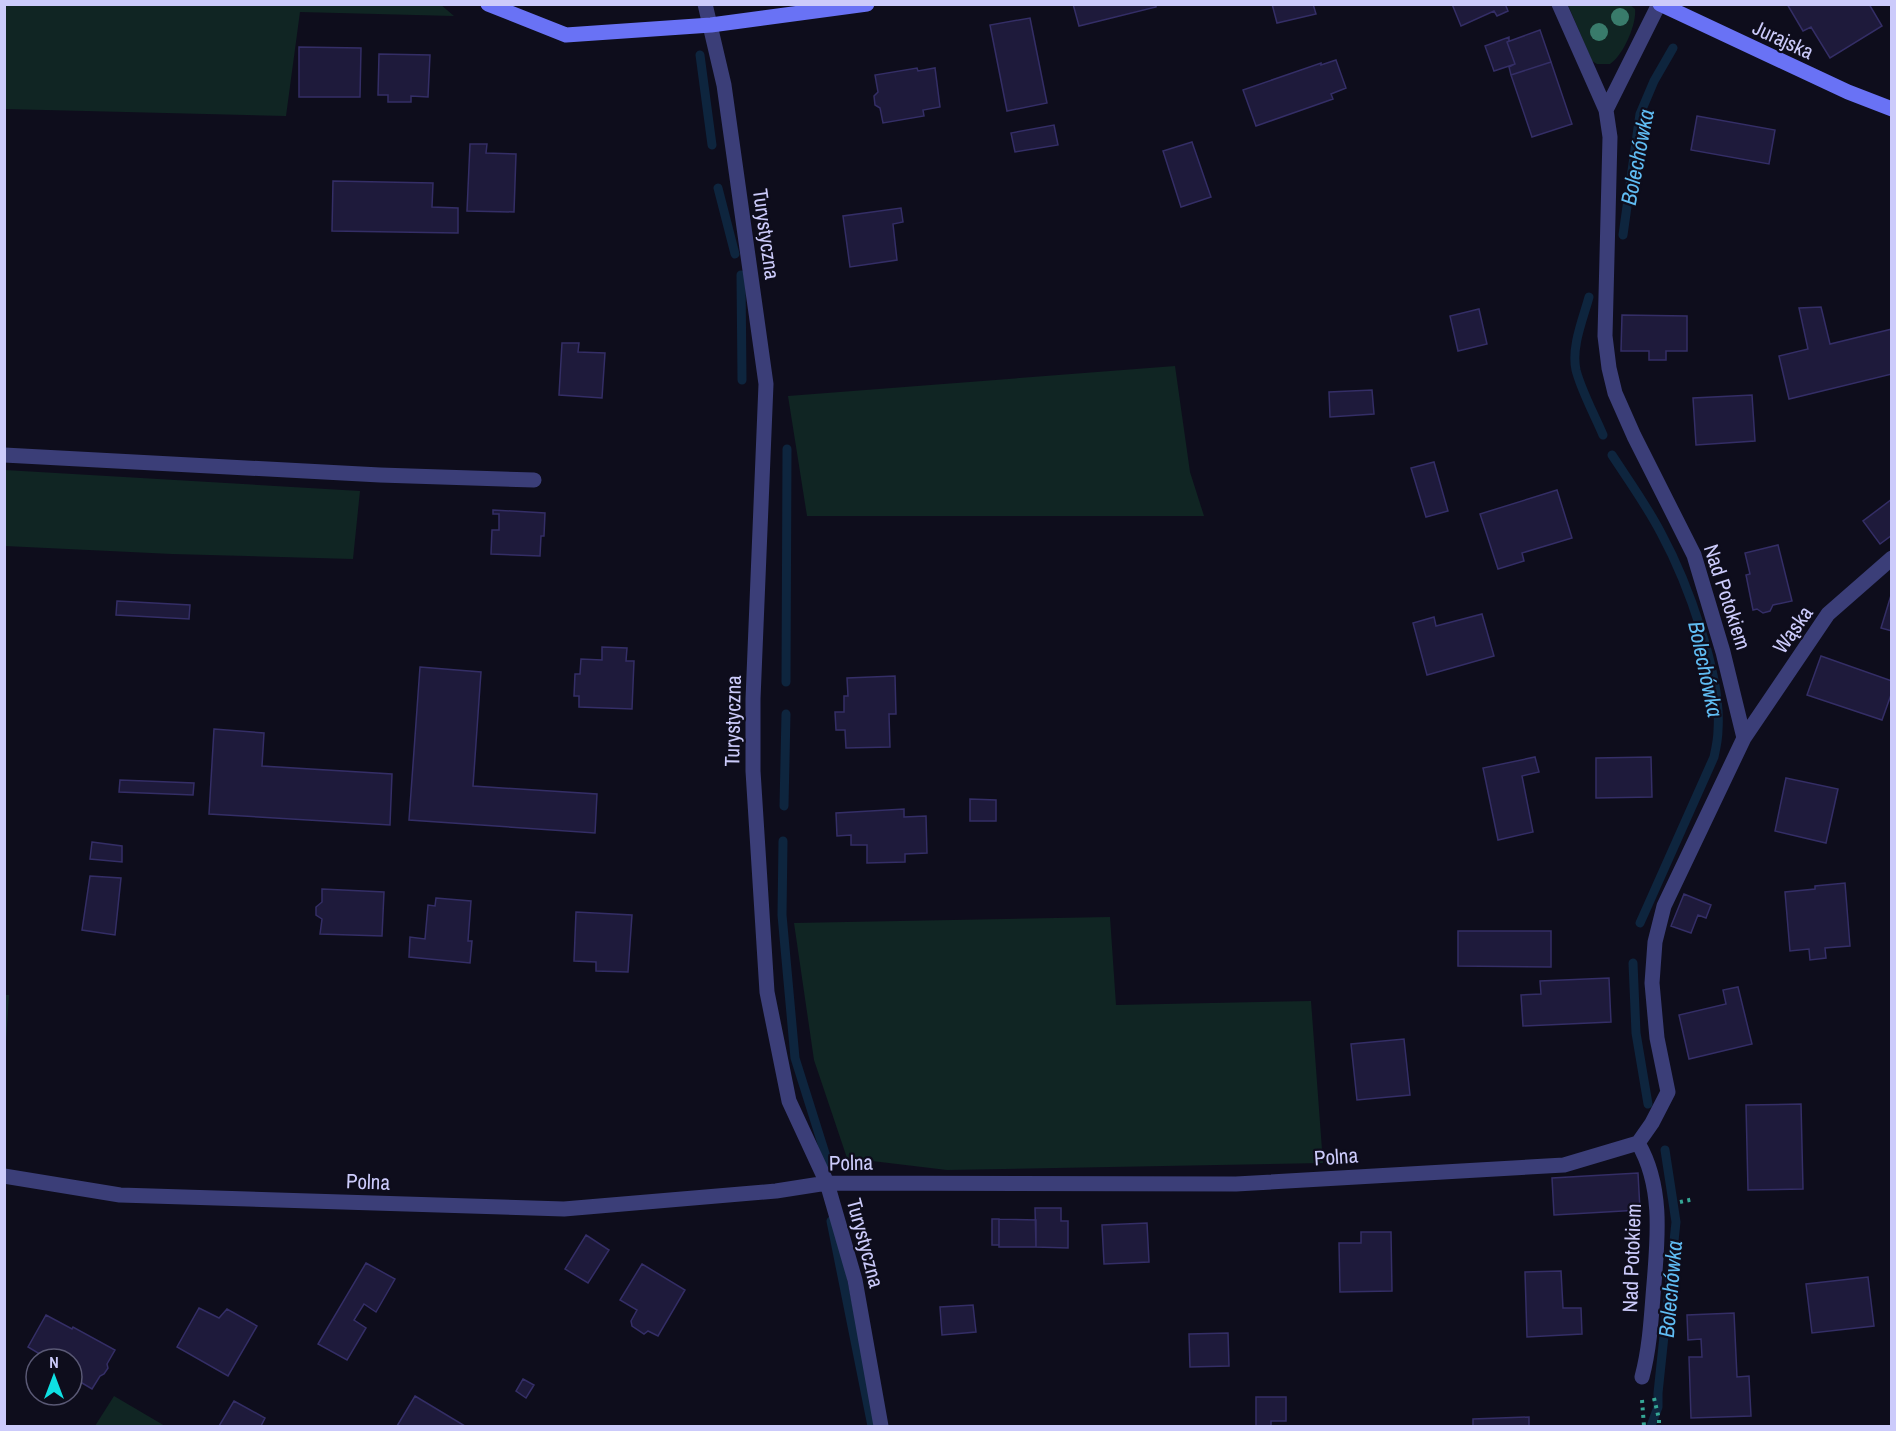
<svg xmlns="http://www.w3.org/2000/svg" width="1896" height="1431" font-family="'Archivo Narrow',sans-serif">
<rect width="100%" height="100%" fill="#0e0d1c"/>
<path fill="#102523" d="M440 4 454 16 300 12 286 116 5 109V5Z
M1629 4 1635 9C1637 24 1623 56 1610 64H1597L1592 61 1568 5Z
M1175 366 1190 472 1204 516H807L788 396Z
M5 470 360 491 353 559 172 554 5 546Z
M1110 917 1116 1005 1311 1001 1323 1163 947 1170 847 1158 814 1060 794 923Z
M5 995H9L5 1058 4 995Z
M114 1396 165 1426H95Z"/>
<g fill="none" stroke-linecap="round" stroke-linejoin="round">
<path stroke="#0e253e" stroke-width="9" d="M700 55 712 145
M718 188 735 254
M1623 235 1640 114 1654 81 1673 48
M741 275 742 380
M1589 297C1583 319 1571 347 1576 370 1581 390 1595 416 1603 435
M1612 455C1629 481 1647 506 1661 533 1687 581 1722 675 1718 730 1718 739 1716 748 1714 757L1640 923
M786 682 787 449
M784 806 786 714
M783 841 782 915 795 1058 829 1166
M1633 963 1636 1033 1648 1104
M831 1221 872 1426
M1651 1426 1658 1407V1393L1676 1222 1665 1150"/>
</g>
<path fill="#1e1a3b" stroke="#342e66" stroke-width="1.5" d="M1073 4H1156V7L1079 26Z
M1272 4H1313L1316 14 1277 23Z
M1452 4H1509L1506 6 1508 11 1497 16 1494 11 1461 26Z
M1787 4H1869L1882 26 1830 58 1811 27 1803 31Z
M1030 18 1047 103 1007 111 990 25Z
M1540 30 1551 62 1511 75 1509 67 1515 64 1507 42Z
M1509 37V41L1507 42 1515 64 1494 71 1485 46Z
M299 47 361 48 360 97H299Z
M379 54 430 55 428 97 411 96V102H388V95H378Z
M1336 60 1346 88 1331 94 1333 99 1256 126 1243 90 1321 63V65Z
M1551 62 1572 124 1532 137 1511 75Z
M917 68 918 71 935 68 940 107 923 110 924 116 883 123 880 108 875 105 874 96 878 92 875 75Z
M1697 116 1775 130 1769 164 1691 150Z
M1054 125 1058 145 1015 152 1011 133Z
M1192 142 1211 197 1181 207 1163 151Z
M470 144H487L486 153 516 154 514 212 467 211Z
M333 181 433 183 432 207 458 208V233L332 231Z
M901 208 903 222 893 224 897 260 850 267 843 216Z
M1821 307 1830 344 1892 329V374L1789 399 1779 356 1808 349 1799 308Z
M1479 309 1487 344 1458 351 1450 316Z
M1622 315 1687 316V351H1666V360H1649V351H1621Z
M562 343H579L578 352 605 353 602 398 559 395Z
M1372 390 1374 414 1330 417 1329 392Z
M1752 395 1755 441 1696 445 1693 398Z
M1434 462 1448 511 1426 517 1411 468Z
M1557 490 1572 538 1522 553 1524 561 1498 569 1480 514Z
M1892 499V535L1880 544 1863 521Z
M493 510 545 513 544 536H541L540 556 491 554 492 530H499V514H493Z
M1778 545 1792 601 1773 605 1770 611 1763 613 1757 609 1753 610 1746 575 1750 574 1745 553Z
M1892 592V631L1881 628Z
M117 601 190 605 189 619 116 615Z
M1482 614 1494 656 1427 675 1413 623 1434 617 1436 626Z
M602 647 627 648 626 661H634L632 709 579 707V696H574L575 674H580L581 659 602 660Z
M1821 656 1892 681V692L1882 720 1807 695Z
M420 667 481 672 473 786 597 794 595 833 409 820Z
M895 676 896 714H889L890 747 846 748 845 730H836L835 712H844V696H848L847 678Z
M214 729 264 733 262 766 392 774 390 825 209 814Z
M1535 757 1539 772 1522 776 1533 832 1498 840 1483 768Z
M1651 757 1652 797 1596 798V758Z
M1786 778 1838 789 1826 843 1775 831Z
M120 780 194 783 193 795 119 792Z
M970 799 996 800V821H970Z
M904 809V817L926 816 927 853 905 854V862L867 863V845H851V835L837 836 836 813Z
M92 842 122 846V862L90 859Z
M90 876 121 878 115 935 82 930Z
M1845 883 1850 946 1825 948 1826 958 1810 960 1809 949 1790 951 1785 892 1815 889V886Z
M322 889 384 892 382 936 320 934 322 919 316 915V907L322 902Z
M1684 894 1711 905 1706 918 1698 915 1691 933 1671 926Z
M436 898 471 901 468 941H472L470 963 409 957 410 937 425 939 428 905 435 906Z
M576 912 632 915 628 972 596 971V962L574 961Z
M1458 931H1551V967L1458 966Z
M1609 978 1611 1022 1523 1026 1521 995 1541 994 1540 981Z
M1738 987 1752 1044 1689 1059 1679 1015 1726 1004 1723 990Z
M1404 1039 1410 1095 1357 1100 1351 1044Z
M1801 1104 1803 1189 1748 1190 1746 1105Z
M1638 1173 1640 1210 1554 1215 1552 1178Z
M1035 1208H1061V1221H1068V1248L1036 1247Z
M992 1219H999V1245H992Z
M999 1219 1036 1220V1247H999Z
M1147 1223 1149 1262 1104 1264 1102 1225Z
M1361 1232H1391L1392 1291 1340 1292 1339 1243H1361Z
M586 1235 609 1250 588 1283 565 1269Z
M366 1263 395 1279 376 1312 364 1304 354 1320 366 1328 347 1360 318 1344Z
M642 1264 685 1290 658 1336 648 1331 644 1334 632 1326 631 1321 637 1310 620 1300Z
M1561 1271 1563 1308H1581L1582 1334 1527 1337 1525 1272Z
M1868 1277 1874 1326 1812 1333 1806 1284Z
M973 1305 976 1332 942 1335 940 1307Z
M199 1308 219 1318 227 1309 257 1326 228 1376 177 1347Z
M1734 1313 1737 1377 1749 1376 1751 1416 1691 1418 1689 1357H1702L1701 1339 1688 1340 1687 1315Z
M46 1315 72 1329 73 1327 115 1350 107 1364 108 1368 104 1374 100 1376 92 1389 72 1377V1359H48L28 1347Z
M1228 1333 1229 1366 1190 1367 1189 1334Z
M523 1379 534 1385 526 1398 516 1391Z
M415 1396 465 1426H397Z
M1256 1397H1286V1421H1271V1426H1256Z
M234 1401 265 1418 261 1426H219Z
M1529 1417V1426H1473V1419Z"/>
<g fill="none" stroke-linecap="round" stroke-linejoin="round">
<path stroke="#35a695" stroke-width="4" stroke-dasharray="3 4.5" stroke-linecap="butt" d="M1680 1202 1694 1199
M1654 1398 1659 1419V1426
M1642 1400 1644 1426"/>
<path stroke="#3b3e78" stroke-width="15" d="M4 455 380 475 534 480"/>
<path stroke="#3b3e78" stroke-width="15" d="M705 4 724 85 766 384 753 699V771L767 992 789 1101 827 1183 855 1280 881 1426
M1559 4 1606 110
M1744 738 1828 614 1892 558
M1638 1143C1665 1189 1657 1245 1653 1296 1651 1323 1649 1351 1642 1377
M4 1176 120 1195 564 1209 776 1191 827 1183 1236 1184 1564 1165 1638 1143 1652 1123 1668 1092 1657 1038 1652 983 1655 942 1664 906 1744 738 1723 652 1694 555 1634 436 1615 393 1609 368 1605 336 1610 137 1606 110 1659 4"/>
<path stroke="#6972f5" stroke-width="15" d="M488 4 566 35 711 25 867 4
M1660 4 1848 92 1892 109"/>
</g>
<g fill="#397b6b">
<circle cx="1620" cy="17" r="9"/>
<circle cx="1599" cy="32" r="9"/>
</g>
<g text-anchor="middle" stroke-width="4.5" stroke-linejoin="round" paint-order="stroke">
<g font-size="21" fill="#cccbfb" stroke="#0e0d1c">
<text transform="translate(1783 40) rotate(25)" y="7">Jurajska</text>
<text transform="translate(766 234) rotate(82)" y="7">Turystyczna</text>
<text transform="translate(1727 597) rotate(72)" y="7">Nad Potokiem</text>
<text transform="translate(1793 630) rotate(-55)" y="7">Wąska</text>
<text transform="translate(733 721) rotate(-89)" y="7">Turystyczna</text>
<text transform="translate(1336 1157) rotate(-4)" y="7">Polna</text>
<text transform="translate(851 1163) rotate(-1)" y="7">Polna</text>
<text transform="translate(368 1182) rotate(2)" y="7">Polna</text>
<text transform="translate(865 1243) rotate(75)" y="7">Turystyczna</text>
<text transform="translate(1632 1258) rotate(-88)" y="7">Nad Potokiem</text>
</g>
<g font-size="22" font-style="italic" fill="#60bdf4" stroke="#0e0d1c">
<text transform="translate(1637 157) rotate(-79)" y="8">Bolechówka</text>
<text transform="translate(1706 669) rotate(78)" y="8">Bolechówka</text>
<text transform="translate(1670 1289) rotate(-85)" y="8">Bolechówka</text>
</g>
</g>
<rect width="1896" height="1431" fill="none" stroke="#cccbfb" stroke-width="12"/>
<g transform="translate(54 1377)"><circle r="28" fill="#0e0d1c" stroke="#5a5975" stroke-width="1.5"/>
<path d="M0-4.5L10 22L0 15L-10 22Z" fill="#0fe0e3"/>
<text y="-9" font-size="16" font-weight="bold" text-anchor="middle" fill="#cccbfb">N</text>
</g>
</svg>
